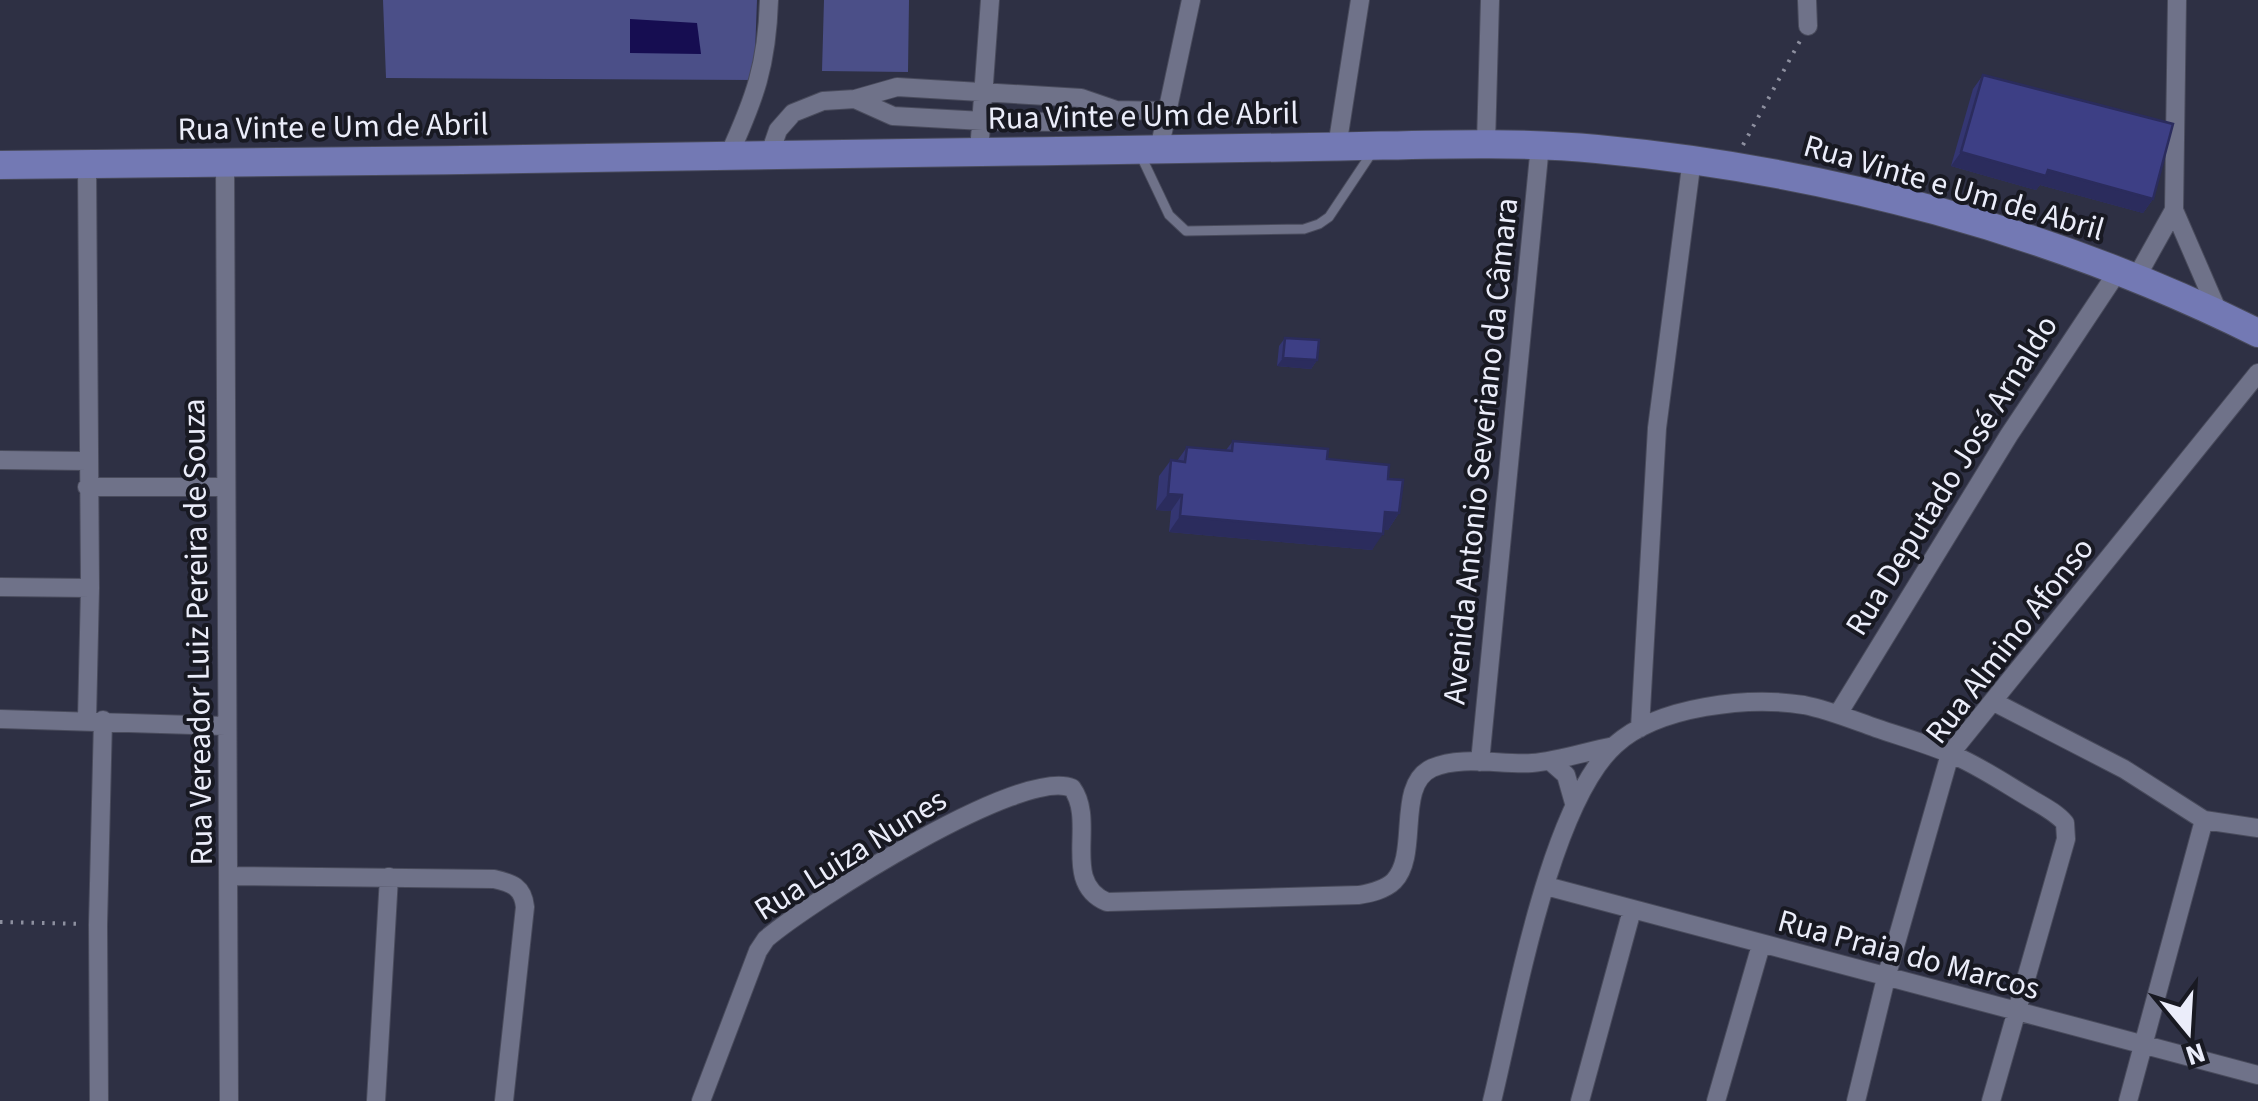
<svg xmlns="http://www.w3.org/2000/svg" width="2258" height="1101" font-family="'Source Sans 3',sans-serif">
<rect width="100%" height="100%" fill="#2e3044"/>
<path fill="#4b4f88" d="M383 0H757L754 80 386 78Z
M824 0H909L908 72 822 71Z"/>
<path fill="#160d51" d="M630 19 697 23 701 54 630 53Z"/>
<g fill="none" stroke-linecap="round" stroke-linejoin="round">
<defs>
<path id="lane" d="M1141 156 1169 215 1186 231 1304 229 1319 224 1329 217 1373 151"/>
<path id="street" d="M1807 0 1808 26
M2177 0 2174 210 2219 314
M855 99 893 116 983 121 1063 122 1116 110 1166 111
M1486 143 1490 0
M1337 147 1360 0
M1159 150 1191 0
M979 152 990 0
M769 156 778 130 793 113 823 101 855 99 897 87 1081 98 1116 110
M728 157C755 98 767 65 769 0
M225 163 229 1101
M87 164 90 588 87 719
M2136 278 2174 210
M0 460 87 461
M87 487H224
M0 587 90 588
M1994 702 2124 769 2204 820 2258 828
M1838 714 2009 435 2118 271
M0 719 225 726
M1640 728 1657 428 1692 159
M1550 761 1566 775 1574 803
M1480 762 1540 145
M230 876 494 879C512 883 523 887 525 907L504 1101
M1546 886 2258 1075
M99 1101 98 925 103 720
M376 1101 389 877
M701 1101 758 951 766 939C809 902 1023 766 1072 788 1097 822 1060 882 1107 902L1359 895C1370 893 1385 890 1394 881 1420 854 1395 785 1432 768 1462 755 1500 765 1532 763 1559 761 1587 751 1614 746
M1492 1101C1514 1012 1549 805 1615 745 1658 706 1749 696 1804 705 1829 710 1853 720 1876 728 1905 738 1935 746 1962 759 1985 770 2006 784 2028 797 2041 805 2056 812 2065 823L2066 839 1991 1101
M1580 1101 1632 910
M1716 1101 1761 945
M1856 1101 1886 978 1950 754 2258 373
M2128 1101 2204 820"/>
<path id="primary" d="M0 165C303 162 605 159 908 153 1042 151 1176 150 1310 147 1406 146 1501 140 1597 149 1825 170 2053 231 2258 333"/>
</defs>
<use href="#lane" stroke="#494b5c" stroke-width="11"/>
<use href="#street" stroke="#494b5c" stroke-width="20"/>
<use href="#primary" stroke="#494b5c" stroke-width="30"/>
<path stroke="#8e90a0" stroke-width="4" stroke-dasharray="2.5 8" stroke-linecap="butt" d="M1743 145 1801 39
M0 922 83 924"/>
<use href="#lane" stroke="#6f7289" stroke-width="9"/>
<use href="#street" stroke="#6f7289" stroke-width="18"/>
<use href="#primary" stroke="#7379b4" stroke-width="28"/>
</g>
<path fill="#343672" d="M1983 75 2153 199 2143 213 2040 185 2036 190 1951 166 1973 89Z
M1285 338 1317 360 1311 369 1277 366 1279 346Z
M1233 441 1327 459 1388 479 1399 513 1388 530 1383 529 1372 550 1169 532 1171 511 1156 510 1159 476 1171 460 1177 461 1187 447 1226 450Z"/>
<path fill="#2b2c5d" d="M1961 152 2048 170 2153 199 2143 213 2040 185 2036 190 1951 166Z
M1283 358 1317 360 1311 369 1277 366Z
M1168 494 1182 495 1171 511 1156 510Z
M1385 512 1399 513 1388 530 1374 528Z
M1180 516 1383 534 1372 550 1169 532Z"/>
<path fill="#3d3f85" stroke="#2b2c5d" stroke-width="2.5" d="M1983 75 2173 124 2153 199 2048 170 2046 176 1961 152Z
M1285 338 1319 340 1317 360 1283 358Z
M1233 441 1328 449 1327 459 1389 465 1388 479 1403 480 1399 513 1385 512 1383 534 1180 516 1182 495 1168 494 1171 460 1185 462 1187 447 1232 451Z"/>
<g text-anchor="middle" stroke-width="8" stroke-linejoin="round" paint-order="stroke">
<g font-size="32" fill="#ebedfa" stroke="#181922">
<text transform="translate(1143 115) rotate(-1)" y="11">Rua Vinte e Um de Abril</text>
<text transform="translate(333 126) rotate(-1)" y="11">Rua Vinte e Um de Abril</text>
<text transform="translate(1954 187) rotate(16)" y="11">Rua Vinte e Um de Abril</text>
<text transform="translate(1480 451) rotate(-84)" y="11">Avenida Antonio Severiano da Câmara</text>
<text transform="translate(1951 475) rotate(-58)" y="11">Rua Deputado José Arnaldo</text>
<text transform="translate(197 632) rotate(-91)" y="11">Rua Vereador Luiz Pereira de Souza</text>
<text transform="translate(2009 640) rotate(-52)" y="11">Rua Almino Afonso</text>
<text transform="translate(850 854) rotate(-32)" y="11">Rua Luiza Nunes</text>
<text transform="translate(1909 954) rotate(15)" y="11">Rua Praia do Marcos</text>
</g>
</g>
<g transform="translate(2188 1031) rotate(162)" stroke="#181922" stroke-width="8" paint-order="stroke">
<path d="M0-8L18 38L0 25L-18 38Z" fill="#ebedfa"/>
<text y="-15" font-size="28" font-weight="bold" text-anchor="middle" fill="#ebedfa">N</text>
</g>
</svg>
